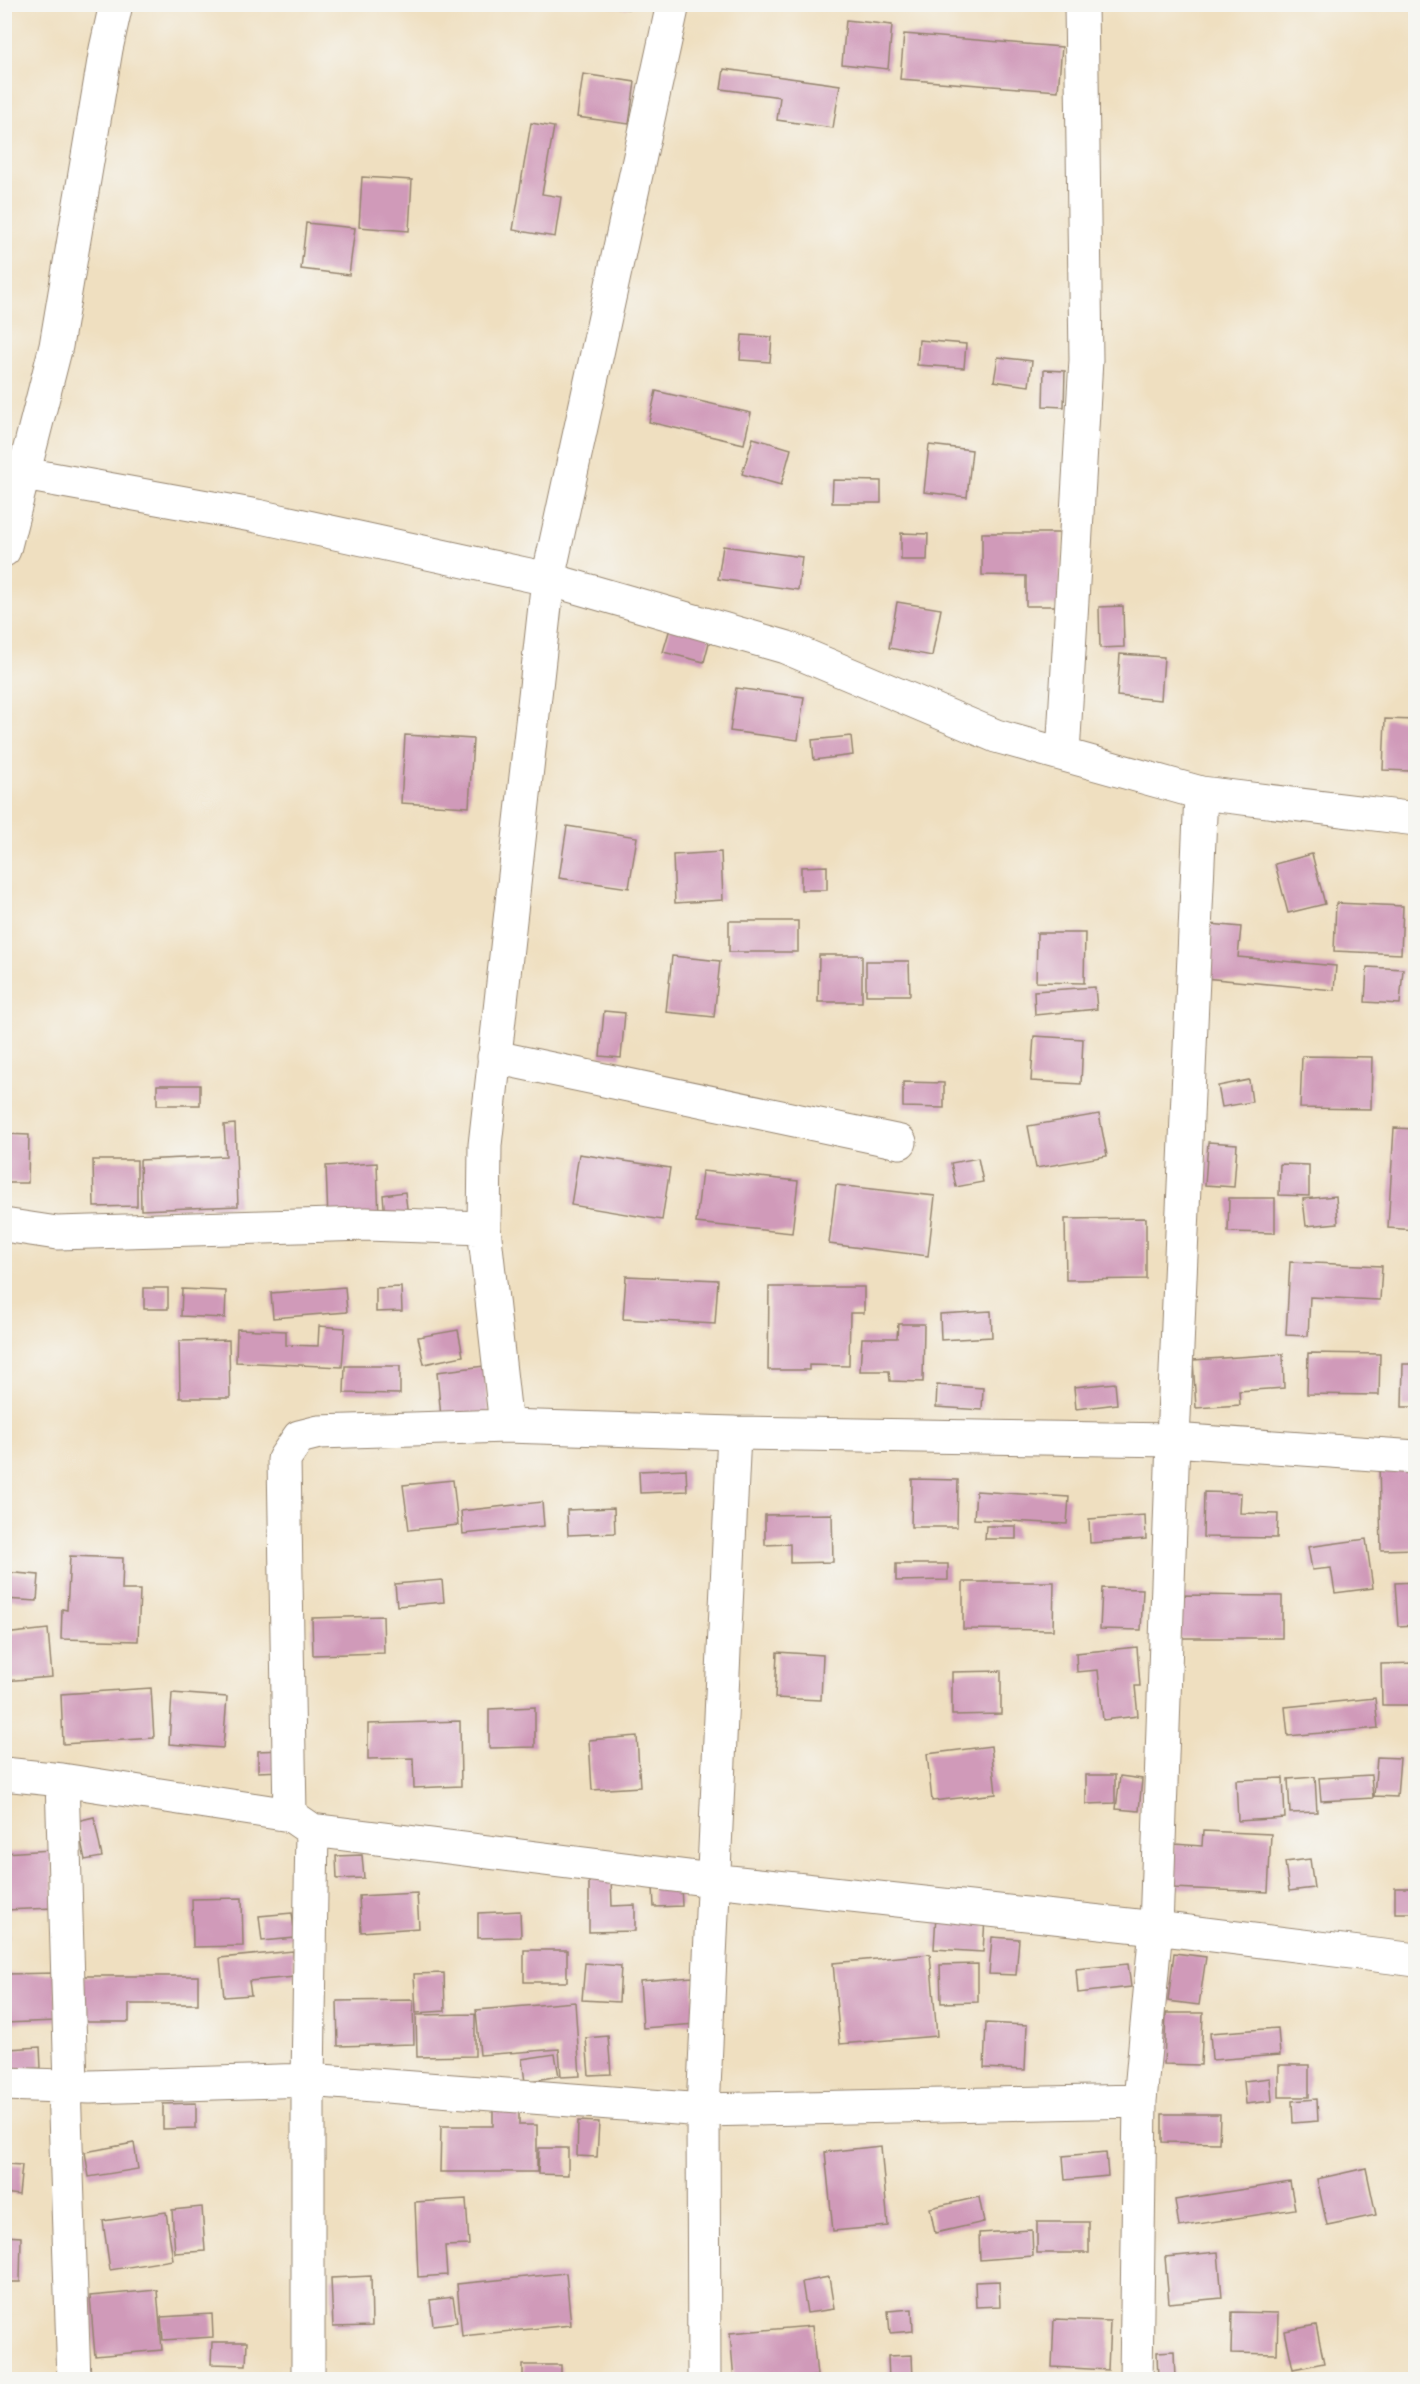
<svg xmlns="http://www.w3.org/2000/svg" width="1420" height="2384" font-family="'Comic Neue',sans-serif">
<rect width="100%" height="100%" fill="#f6f6f2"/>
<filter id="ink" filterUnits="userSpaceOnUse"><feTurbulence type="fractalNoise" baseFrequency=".0167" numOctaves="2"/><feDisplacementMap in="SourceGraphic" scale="12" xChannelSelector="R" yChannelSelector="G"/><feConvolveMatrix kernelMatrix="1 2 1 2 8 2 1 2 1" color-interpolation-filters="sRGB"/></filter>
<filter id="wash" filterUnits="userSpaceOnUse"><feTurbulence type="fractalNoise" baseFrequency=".008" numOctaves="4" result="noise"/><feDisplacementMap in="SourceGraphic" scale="24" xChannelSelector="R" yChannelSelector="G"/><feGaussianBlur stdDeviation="1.35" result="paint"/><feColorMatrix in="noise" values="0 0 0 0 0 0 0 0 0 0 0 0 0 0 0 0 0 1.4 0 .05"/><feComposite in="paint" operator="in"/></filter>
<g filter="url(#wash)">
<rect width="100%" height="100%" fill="#efdfc0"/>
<g id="blocks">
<path fill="#d09ab9" d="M595 4H628V9Z
M846 20 892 25 888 69 842 64Z
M904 34 1062 47 1058 91 900 79Z
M724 69 840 85 833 128 777 120 780 97 721 89Z
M583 74 635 82 629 124 577 117Z
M531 123 554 127 542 194 561 197 555 237 513 230Z
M362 177 412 180 409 231 359 227Z
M306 223 355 228 349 275 301 269Z
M742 335 772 337 770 362 740 360Z
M919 340 966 344 964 368 917 365Z
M998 357 1032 361 1029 386 994 381Z
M1044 370 1065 371 1064 407 1043 406Z
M656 391 751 413 744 444 649 422Z
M753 438 791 449 781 485 742 474Z
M929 445 972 450 967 497 924 492Z
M833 480 881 481V503H832Z
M901 533 928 534 927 560H901Z
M982 533H1061L1060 606H1026V576L982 575Z
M723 546 802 557 798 590 718 579Z
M897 602 941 609 932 656 889 648Z
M1123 606 1124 647 1100 648 1099 607Z
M671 625 711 635 704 662 663 652Z
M1120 654 1164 657 1161 700 1117 696Z
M736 688 804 697 798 740 730 731Z
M1385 719 1416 720V748H1412L1411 771 1383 770Z
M405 735 473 739 469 807 401 803Z
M851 736 853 755 814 760 812 740Z
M567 826 637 837 629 888 559 878Z
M721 852 723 900 675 903 673 855Z
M1312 854 1325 904 1288 913 1275 864Z
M827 866V890H801V867Z
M1336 903 1403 906 1401 954 1334 951Z
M729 921H798V952H729Z
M1210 924 1241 927 1238 957 1336 966 1334 990 1204 978Z
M1037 933H1085L1084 983 1036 982Z
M819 955H862V1002H818Z
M672 956 720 961 714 1017 666 1012Z
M866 961H909L910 995H866Z
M1367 967 1403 969 1400 1004 1365 1002Z
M1095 987 1097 1009 1035 1015 1034 991Z
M604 1011 625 1013 621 1058 600 1056Z
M1034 1036 1083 1039 1081 1084 1031 1081Z
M1414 1044H1416V1094H1410Z
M1302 1056 1372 1057 1371 1109 1300 1108Z
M1249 1080 1252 1102 1222 1107 1218 1086Z
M903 1082 944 1083V1108L903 1107Z
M157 1085H200V1105H157Z
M1099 1114 1107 1156 1036 1168 1028 1126Z
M235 1124 238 1206 141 1210 140 1160 226 1156 224 1125Z
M1394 1128 1416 1129V1230L1388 1228Z
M4 1134 29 1135 28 1183H4Z
M1208 1142 1237 1144 1234 1187 1205 1185Z
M579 1154 670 1168 662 1220 571 1205Z
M978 1158 983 1182 956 1187 951 1163Z
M93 1160H137V1206L94 1207Z
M377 1163 379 1218 328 1220 326 1166Z
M1280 1164 1309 1165V1196L1279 1195Z
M702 1171 798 1181 792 1233 696 1223Z
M836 1185 935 1196 928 1256 829 1244Z
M405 1192 408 1216 385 1218 383 1195Z
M1336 1196 1338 1223 1306 1226 1303 1199Z
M1229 1198H1275V1233L1228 1232Z
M1146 1218V1279L1066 1280 1065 1219Z
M1290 1262 1382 1266 1380 1300 1310 1297 1308 1336 1286 1335Z
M626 1276 718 1280 715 1324 623 1319Z
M345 1287 347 1312 273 1318 271 1293Z
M401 1287 402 1311 376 1312V1288Z
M769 1287H864V1313H850L849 1366 809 1365V1370H768Z
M144 1288H168V1309H144Z
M182 1289 226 1291 225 1318 181 1316Z
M991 1311 992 1337 941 1340 940 1314Z
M898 1324H924L923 1382 890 1381 889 1371H860L862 1338H897Z
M319 1326 345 1328 342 1367 236 1362 237 1329 286 1331V1345L318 1346Z
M458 1330 463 1356 424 1364 418 1337Z
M229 1340 230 1398H180L179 1341Z
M1308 1353 1380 1354 1379 1395 1307 1394Z
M1283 1354 1284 1388 1239 1391 1240 1405 1196 1408 1193 1360Z
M1403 1364H1416V1407H1402Z
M345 1366H400V1394L344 1393Z
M484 1366 489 1413 441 1418 437 1372Z
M1115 1383 1117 1404 1076 1409 1074 1387Z
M937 1385 983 1388 982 1410 936 1407Z
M1416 1463V1549L1381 1550 1379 1464Z
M686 1469 687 1491 640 1493 639 1471Z
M912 1479 958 1480 957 1527H911Z
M453 1480 458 1525 409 1530 403 1485Z
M976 1491 1069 1497 1067 1524 974 1519Z
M1204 1492 1241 1493 1240 1513 1278 1514 1277 1538 1203 1537Z
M542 1502 544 1526 463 1534 461 1511Z
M614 1508 615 1533 568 1535 567 1510Z
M832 1514 833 1562 790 1563V1544L765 1545V1515Z
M1145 1515 1146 1539 1090 1543 1089 1519Z
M986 1526H1016V1539H985Z
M1366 1539 1373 1588 1335 1593 1331 1568 1312 1570 1308 1547Z
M70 1556 123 1558 122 1590H140L138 1641 61 1639 62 1609 67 1610Z
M896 1564H948V1580L896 1581Z
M4 1572 39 1575 37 1601 4 1599Z
M442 1580 444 1602 397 1606 395 1584Z
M963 1582H1054L1053 1630 963 1629Z
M1416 1582V1625L1398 1626 1395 1583Z
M1102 1588 1143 1589 1141 1630 1100 1629Z
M1177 1595 1282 1596V1638H1177Z
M383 1616 384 1653 313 1655 312 1618Z
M48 1629 52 1677 4 1681V1634Z
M1137 1647 1140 1686H1135L1138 1716 1103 1720 1098 1670 1077 1672 1076 1653Z
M777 1652 823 1655 821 1700 775 1698Z
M1416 1663V1705H1382L1381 1664Z
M1001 1671V1714L952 1715V1672Z
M151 1688 154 1738 63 1744 61 1694Z
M172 1693 227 1697 223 1748 169 1744Z
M1375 1698 1378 1728 1288 1736 1285 1707Z
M535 1707V1747L489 1748V1709Z
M460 1721 461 1786 414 1788 413 1758 368 1759V1724Z
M637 1736 640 1787 592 1790 589 1740Z
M991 1746 996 1794 932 1801 927 1754Z
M283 1750V1771L258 1772V1751Z
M1377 1757 1400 1758 1397 1797 1374 1796Z
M1086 1775H1115V1803L1086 1804Z
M1371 1775 1373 1798 1321 1801 1319 1778Z
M1120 1776 1142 1779 1139 1811 1116 1809Z
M1315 1777 1317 1812 1290 1813 1288 1779Z
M1283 1778 1285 1818 1238 1821 1236 1780Z
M94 1817 102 1857 85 1860 77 1821Z
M1203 1831 1271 1834 1268 1892 1172 1888 1174 1844 1202 1846Z
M51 1850 54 1908 4 1910V1853Z
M362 1855 364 1878 337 1879 336 1856Z
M1310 1859 1314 1888 1289 1891 1285 1862Z
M611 1877 612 1906 635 1905V1931L589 1932V1878Z
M681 1886 682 1906 654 1907 653 1887Z
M1395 1888H1416V1913H1395Z
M417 1893 419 1928 361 1932 359 1896Z
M242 1898 243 1946 193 1947 192 1899Z
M520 1911 521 1937 478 1938V1913Z
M292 1913 295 1938 262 1941 259 1916Z
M8 1914 9 1939H4V1915Z
M936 1914 985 1918 983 1952 934 1949Z
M992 1937 1019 1939 1016 1975 989 1974Z
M524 1950H567V1982H524Z
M293 1951 295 1977 249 1981 251 1995 224 1997 220 1958Z
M1174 1953 1206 1957 1199 2005 1168 2001Z
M930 1954 937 2036 840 2044 833 1963Z
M585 1963 621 1966 619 2002 582 2000Z
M978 1964V2002L941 2003 940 1965Z
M1128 1964 1131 1987 1078 1993 1076 1969Z
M56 1973 57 2021 4 2023V1974Z
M444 1973 445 2011 416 2013 414 1974Z
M83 1976H198V2004H129V2022H82Z
M693 1977 696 2024 643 2028 640 1981Z
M413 2000 414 2044 338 2046 337 2001Z
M575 2002 580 2076 561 2077 559 2049 480 2055 476 2010Z
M1166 2013H1203L1201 2065 1164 2064Z
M475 2014V2056L417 2057 416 2015Z
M986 2023 1027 2025 1025 2070 984 2068Z
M1278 2028 1280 2055 1212 2060 1210 2033Z
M608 2036 611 2074 589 2075 586 2038Z
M40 2047 41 2068 11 2070 9 2049Z
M555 2054 559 2076 525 2082 522 2059Z
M1279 2065H1309V2097H1279Z
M1270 2078 1272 2101 1246 2104 1244 2081Z
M493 2099H519V2125H537V2172H440L441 2126H493Z
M1317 2099 1318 2121 1293 2123 1292 2101Z
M196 2103V2128L163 2129V2104Z
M1162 2114H1220L1219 2143 1162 2142Z
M578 2121 599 2122 597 2157 577 2156Z
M134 2143 138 2169 89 2177 85 2152Z
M881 2146 888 2226 833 2231 825 2152Z
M539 2148H568V2175L538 2174Z
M1106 2152 1108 2176 1065 2180 1063 2156Z
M4 2164 22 2165 19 2195 4 2193Z
M1366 2168 1376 2215 1327 2225 1317 2179Z
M1290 2182 1295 2209 1179 2227 1175 2200Z
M979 2197 984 2222 935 2233 930 2208Z
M466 2199 469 2245 445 2246 447 2275 418 2277 415 2202Z
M202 2207 205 2251 175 2253 172 2210Z
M166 2212 173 2260 110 2270 103 2221Z
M1037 2222H1089V2253H1037Z
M1032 2230 1033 2256 980 2260 979 2233Z
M4 2236 21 2237 20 2282H4Z
M1218 2252 1222 2298 1169 2303 1165 2257Z
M566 2273 571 2325 462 2336 457 2284Z
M371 2276 372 2326 333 2327 331 2278Z
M829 2277 834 2309 807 2313 802 2282Z
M999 2281 1000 2306 976 2307 975 2282Z
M157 2290 162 2350 95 2356 90 2296Z
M453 2297 457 2322 433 2325 430 2300Z
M912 2309 913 2331 890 2333 888 2311Z
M1232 2312 1278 2313 1277 2354 1231 2353Z
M212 2314 213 2337 163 2340 161 2317Z
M1054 2319 1110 2321 1108 2370 1052 2367Z
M1316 2325 1324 2363 1293 2369 1285 2331Z
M812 2326 817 2376 779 2380H734L730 2333Z
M212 2342H247L246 2365 211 2364Z
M1174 2351 1175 2380H1158L1157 2352Z
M912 2355 913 2380H889L888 2356Z
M523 2365H561V2380H523Z"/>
</g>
</g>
<g filter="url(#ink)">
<use href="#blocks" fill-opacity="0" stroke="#95846f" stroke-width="1.5"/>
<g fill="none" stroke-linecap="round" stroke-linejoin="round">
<defs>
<path id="minor" d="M24 474 257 516 548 579 785 647 996 736 1201 793 1416 819
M4 550 56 346 106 49 116 4
M1063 754 1086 360 1081 4
M494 1057 900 1142
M4 1225 57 1233 366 1224 484 1228
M506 1426 484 1228 485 1145 548 579 673 4
M4 1774 62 1780 290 1815 312 1830 713 1880 1156 1928 1416 1960
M62 1780 71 2085
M290 1815 284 1459 299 1437 319 1432 506 1426 734 1433 1173 1440 1416 1457
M4 2084 90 2087 308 2080 703 2110 1140 2101
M64 2085 74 2380
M308 2380V2080L312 1830
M704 2380 703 2110 734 1433
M1136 2380 1140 2101 1156 1928 1173 1440 1201 793"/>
</defs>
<use href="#minor" stroke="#95846f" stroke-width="35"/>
<use href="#minor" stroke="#fff" stroke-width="33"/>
</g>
</g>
<rect width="1420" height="2384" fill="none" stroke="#f6f6f2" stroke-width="24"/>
</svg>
